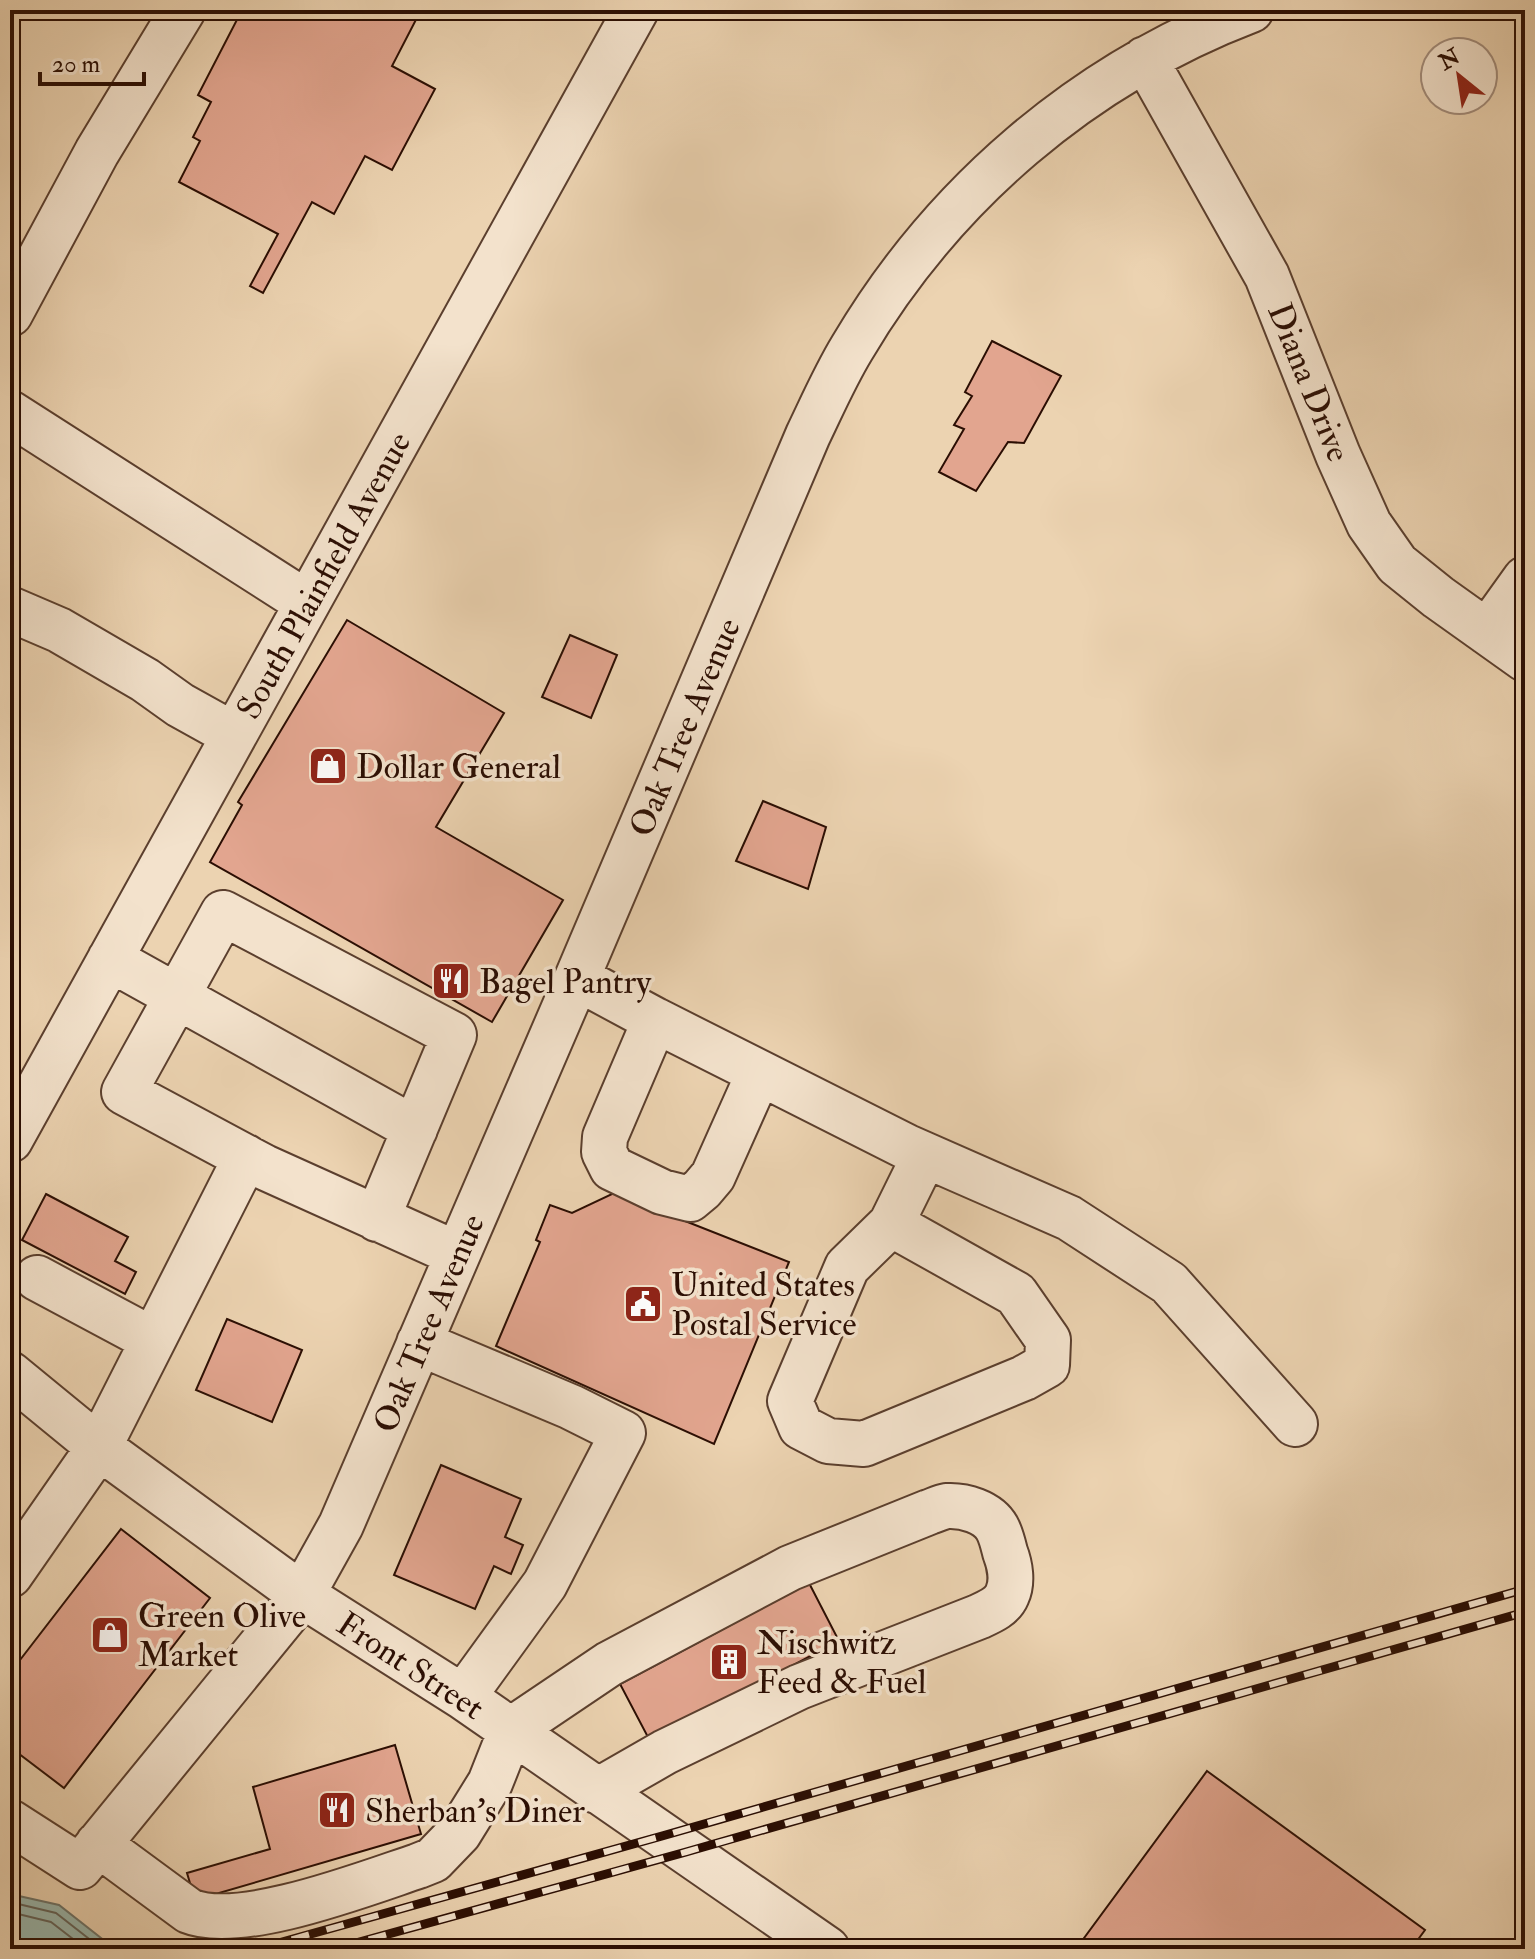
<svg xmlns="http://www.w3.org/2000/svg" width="1535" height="1959" font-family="'IM FELL Double Pica',serif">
<rect width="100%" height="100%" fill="#ecd3b1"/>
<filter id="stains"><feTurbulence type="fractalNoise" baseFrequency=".0025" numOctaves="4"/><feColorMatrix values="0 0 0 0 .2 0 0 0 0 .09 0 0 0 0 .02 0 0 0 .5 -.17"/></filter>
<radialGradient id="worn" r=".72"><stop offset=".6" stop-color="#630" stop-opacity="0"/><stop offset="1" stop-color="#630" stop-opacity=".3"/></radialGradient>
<path fill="#99b7ad" stroke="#6d7369" stroke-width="2" d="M10 1894 59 1905 115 1949H10Z"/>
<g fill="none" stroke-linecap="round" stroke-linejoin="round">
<path stroke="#626258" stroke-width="2" d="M10 1902 56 1913 102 1949
M10 1912 51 1922 86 1949"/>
</g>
<path fill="#e2a58f" stroke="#2b0e03" stroke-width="2" d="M242 10H287L295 14 297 10H421L392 66 435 89 392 170 365 156 334 214 312 202 263 293 250 286 278 234 179 182 200 141 193 137 211 102 198 95Z
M992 341 1061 376 1024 443 1008 442 976 491 939 472 964 429 954 425 972 396 965 392Z
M347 620 504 713 436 827 563 900 492 1022 210 862 242 805 238 802Z
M570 635 617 655 591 718 542 697Z
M763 801 826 827 808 889 736 861Z
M10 906 19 911 10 929Z
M614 1193 789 1262 714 1444 496 1346 540 1242 536 1240 550 1205 572 1213Z
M46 1194 128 1237 115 1261 136 1272 125 1294 22 1240Z
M227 1319 302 1350 272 1422 196 1390Z
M441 1465 521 1499 505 1537 523 1545 511 1574 494 1566 475 1609 394 1575Z
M121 1529 210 1598 64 1788 10 1747V1673Z
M809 1583 839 1641 650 1741 620 1684Z
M395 1745 421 1834 195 1900 187 1873 270 1849 253 1787Z
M1207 1771 1425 1930 1411 1949H1076Z"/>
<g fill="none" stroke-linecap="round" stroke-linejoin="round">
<defs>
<path id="minor" d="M1145 59 1267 276 1338 455 1369 524 1397 564 1438 597 1525 659
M10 314 97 152 183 10
M10 413 307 603
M10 609 59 630 145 680 180 705 234 735
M1487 632 1525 579
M110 959 415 1129
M577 978 655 1020 907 1147 1069 1218 1169 1283 1295 1424
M655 1020 605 1137 604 1152 612 1168 662 1192 690 1199 702 1189 713 1176 759 1073
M10 1140 636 10
M377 1219 454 1035 223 913 124 1092 264 1167 457 1254
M891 1224 1016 1294 1048 1340 1047 1365 1024 1378 864 1444 828 1441 801 1427 790 1401 847 1267 891 1224 925 1155
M37 1278 153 1340
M419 1343 571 1407 623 1433 545 1584 463 1697
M10 1374 99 1447 302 1595 463 1697 827 1949
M10 1575 99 1447 246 1157
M10 1822 80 1867 302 1595 341 1525 577 978 808 435C822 406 835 376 852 348 943 194 1083 74 1251 10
M98 1844 189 1911C240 1932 364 1884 418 1866L433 1860 459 1833 490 1783 511 1730 609 1664 790 1568 929 1512C935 1510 941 1507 947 1506 964 1505 988 1512 997 1528 1001 1535 1003 1544 1005 1552 1010 1565 1013 1582 1007 1595 1002 1607 989 1612 978 1617L799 1687 665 1752 597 1791"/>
</defs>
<use href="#minor" stroke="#5b3f2e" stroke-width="48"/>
<use href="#minor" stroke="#f3e2cc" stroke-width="44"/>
<defs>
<path id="rail" d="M257 1949 662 1836 1525 1589
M334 1949 686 1852 1525 1612"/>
</defs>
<use href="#rail" stroke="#2b0e03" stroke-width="9"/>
<use href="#rail" stroke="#f3e2cc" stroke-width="6" stroke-dasharray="18" stroke-linecap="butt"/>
</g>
<defs>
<symbol id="shop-square" viewBox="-11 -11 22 22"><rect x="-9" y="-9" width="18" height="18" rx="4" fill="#8f2418" stroke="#f3e2cc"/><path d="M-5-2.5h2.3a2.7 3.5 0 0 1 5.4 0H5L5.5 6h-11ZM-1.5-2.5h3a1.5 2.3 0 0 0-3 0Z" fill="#fff"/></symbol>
<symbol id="restaurant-square" viewBox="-11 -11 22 22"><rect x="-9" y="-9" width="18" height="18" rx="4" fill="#8f2418" stroke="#f3e2cc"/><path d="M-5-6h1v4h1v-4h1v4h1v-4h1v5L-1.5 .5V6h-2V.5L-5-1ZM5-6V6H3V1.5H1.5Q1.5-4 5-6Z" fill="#fff"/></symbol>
<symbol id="civic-square" viewBox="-11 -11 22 22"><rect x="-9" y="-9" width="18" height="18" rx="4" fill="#8f2418" stroke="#f3e2cc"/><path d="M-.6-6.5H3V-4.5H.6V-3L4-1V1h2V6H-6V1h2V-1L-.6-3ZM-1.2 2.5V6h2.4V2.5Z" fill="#fff"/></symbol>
<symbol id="building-square" viewBox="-11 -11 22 22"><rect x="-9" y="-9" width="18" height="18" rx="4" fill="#8f2418" stroke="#f3e2cc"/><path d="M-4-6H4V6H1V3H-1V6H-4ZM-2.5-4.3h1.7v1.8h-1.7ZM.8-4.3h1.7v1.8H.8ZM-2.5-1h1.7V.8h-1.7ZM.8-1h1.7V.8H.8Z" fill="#fff"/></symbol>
</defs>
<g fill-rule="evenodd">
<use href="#shop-square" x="306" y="744" width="44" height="44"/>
<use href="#restaurant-square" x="429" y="959" width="44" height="44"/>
<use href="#civic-square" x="621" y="1282" width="44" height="44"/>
<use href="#shop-square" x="88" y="1613" width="44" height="44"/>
<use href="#building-square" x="707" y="1640" width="44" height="44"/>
<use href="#restaurant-square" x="315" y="1788" width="44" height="44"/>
</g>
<g text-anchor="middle" stroke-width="7" stroke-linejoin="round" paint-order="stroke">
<g font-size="34" fill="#2b0e03" stroke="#f3e2cc">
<text transform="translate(1310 382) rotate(68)" y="12">Diana Drive</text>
<text transform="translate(323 575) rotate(-61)" y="12">South Plainfield Avenue</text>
<text transform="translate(684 727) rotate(-67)" y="12">Oak Tree Avenue</text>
<text transform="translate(428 1323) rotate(-67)" y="12">Oak Tree Avenue</text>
<text transform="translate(411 1665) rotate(33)" y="12">Front Street</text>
</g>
<g font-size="34" fill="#2b0e03" stroke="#f3e2cc" text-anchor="start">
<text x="356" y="778">Dollar General</text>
<text x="479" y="993">Bagel Pantry</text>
<text x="671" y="1296">United States<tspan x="671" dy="39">Postal Service</tspan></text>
<text x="138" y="1627">Green Olive<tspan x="138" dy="39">Market</tspan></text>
<text x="757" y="1654">Nischwitz<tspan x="757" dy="39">Feed &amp; Fuel</tspan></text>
<text x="365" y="1822">Sherban's Diner</text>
</g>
</g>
<rect width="1535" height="1959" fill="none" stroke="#ecd3b1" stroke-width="40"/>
<rect x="12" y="12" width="1511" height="1935" fill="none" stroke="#2b0e03" stroke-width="4"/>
<rect x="20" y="20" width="1495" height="1919" fill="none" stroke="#2b0e03" stroke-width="2"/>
<g transform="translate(1459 76) rotate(330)"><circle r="38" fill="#f3e2cc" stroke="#a38d7c" stroke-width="2"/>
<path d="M0-6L14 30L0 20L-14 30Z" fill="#8f2418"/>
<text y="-12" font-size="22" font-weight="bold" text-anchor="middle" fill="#2b0e03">N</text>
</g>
<path d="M40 72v12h104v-12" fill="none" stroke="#2b0e03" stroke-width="4"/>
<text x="52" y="72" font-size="24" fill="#2b0e03" stroke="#f3e2cc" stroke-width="6" paint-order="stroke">20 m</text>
<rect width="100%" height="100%" filter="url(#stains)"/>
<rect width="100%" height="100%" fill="url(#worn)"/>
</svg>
